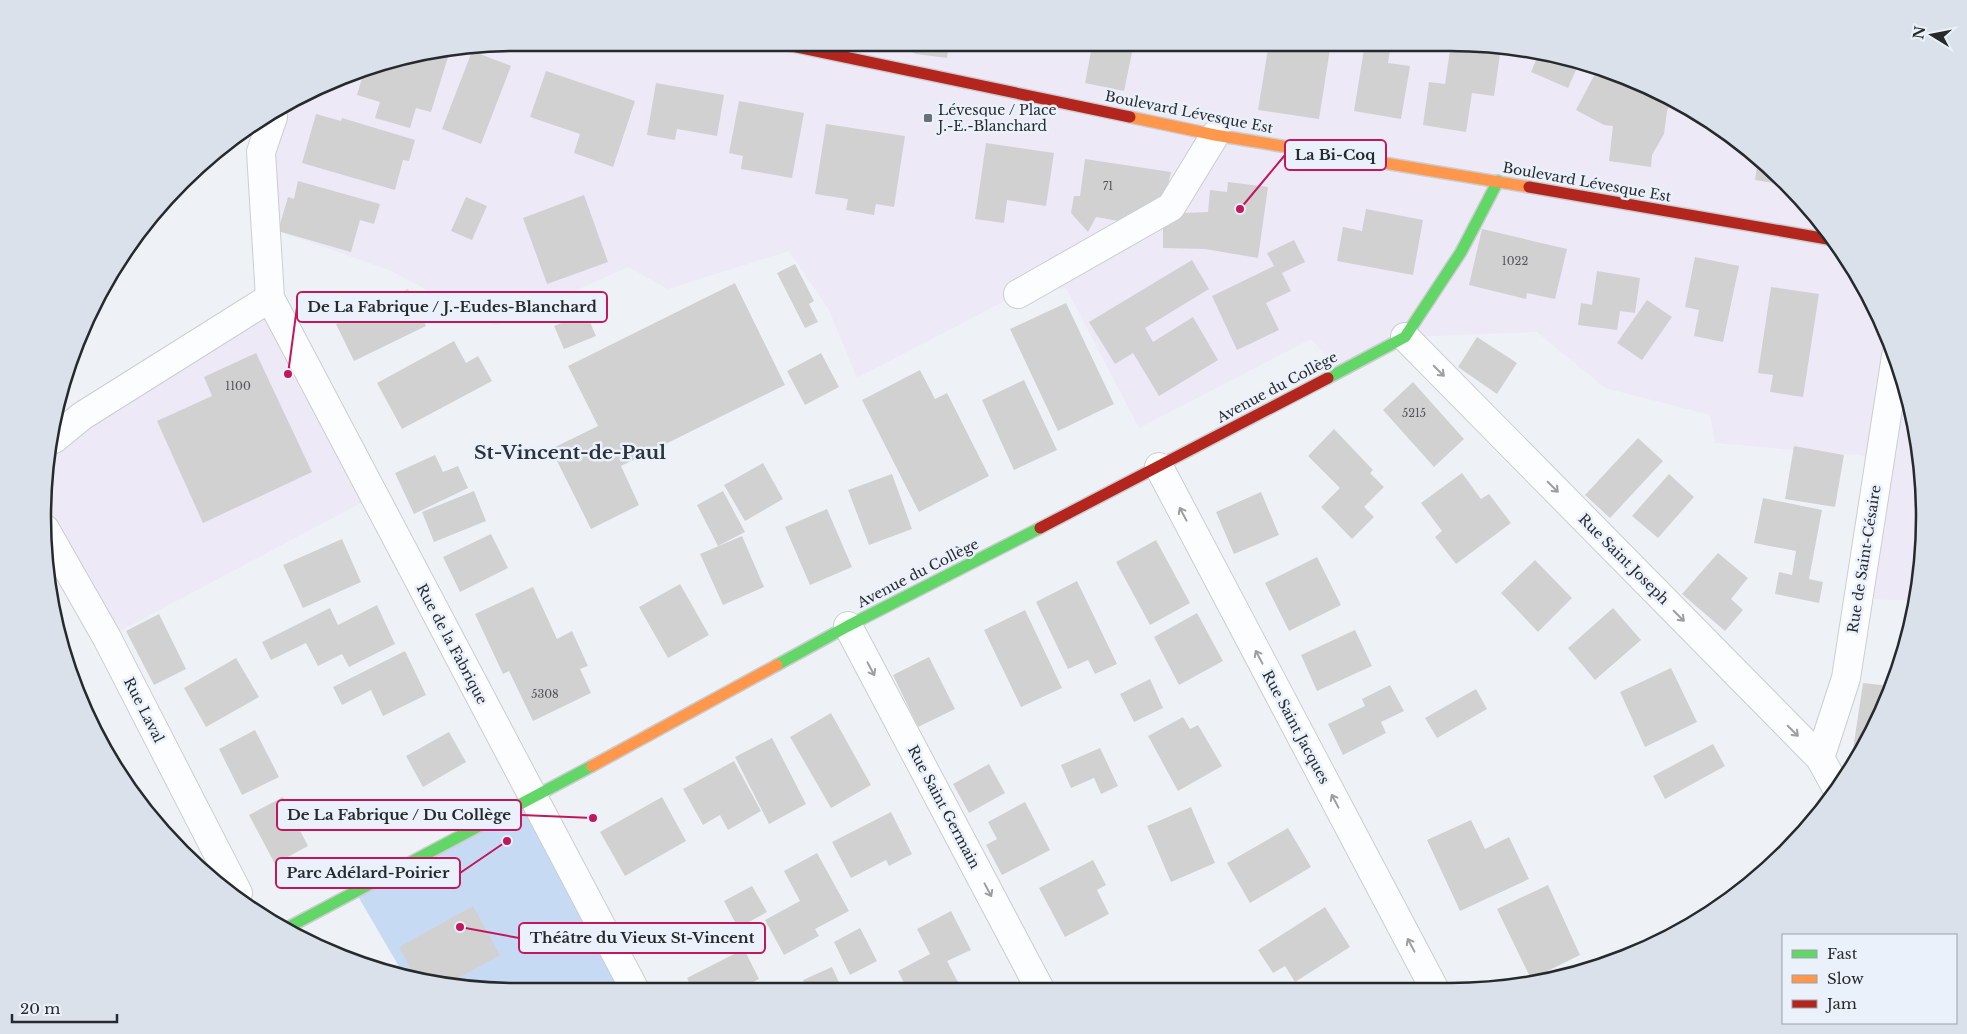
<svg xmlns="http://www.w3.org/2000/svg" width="1967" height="1034" font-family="'Libre Baskerville',serif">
<rect width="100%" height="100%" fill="#eef2f7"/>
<path fill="#ede9f7" d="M517 43 1481 44 1573 59 1660 92 1739 141 1807 204 1861 280 1899 365 1920 455 1923 548 1915 601 1857 598 1867 456 1715 443 1710 415 1605 388 1537 332 1405 337 1340 371 1311 339 1139 428 1066 288 1018 294 857 378 829 310 789 251 668 289 628 267 496 326 389 270 266 227 273 117 364 68Z
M270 298 374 496 107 638 45 529 54 439Z"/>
<path fill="#c7daf3" d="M540 791 645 990H486L405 977 355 891Z"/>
<path fill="#d1d1d2" d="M898 43H980L979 48 949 43 947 58 916 54 898 46Z
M1102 43H1134L1124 91 1085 83 1092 46 1101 48Z
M1269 43H1303L1330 49 1319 119 1258 110Z
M1365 43H1391L1388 63 1410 66 1401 119 1354 111Z
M1451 43 1481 44 1501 47 1494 96 1472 93 1466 132 1423 125 1429 82 1445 84Z
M472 51 511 66 481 144 442 129Z
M1539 53 1580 61 1568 88 1531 72Z
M449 54 431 112 416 108 410 128 375 118 380 102 357 95 365 68Z
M1598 68 1660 92 1673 99 1667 111 1664 134 1652 155 1651 167 1609 161 1613 126 1604 125 1576 110Z
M546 71 635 101 613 167 574 153 580 134 530 117Z
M656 83 724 95 717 136 677 129 675 140 647 135Z
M739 101 804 113 792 178 741 169 743 156 729 153Z
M316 114 341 121 342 118 415 140 409 161 403 160 395 190 302 163Z
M826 124 905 136 894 207 876 204 874 215 846 210 848 199 815 194Z
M986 143 1054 153 1046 206 1007 200 1004 223 975 219Z
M1085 159 1171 172 1164 201 1130 223 1096 217 1088 232 1071 213 1074 196H1080Z
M1758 159 1786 185 1755 180Z
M298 181 380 204 374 224 360 220 351 252 278 231 288 197 294 199Z
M1228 182 1268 187 1258 258 1205 249 1163 248V225L1183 213 1208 212 1210 190 1227 192Z
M584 195 608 262 547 284 523 218Z
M466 197 487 206 472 240 451 231Z
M1366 209 1423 220 1413 275 1337 261 1343 227 1362 231Z
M1482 229 1567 249 1555 299 1527 293 1526 299 1469 285Z
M1294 240 1305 262 1282 273 1291 291 1266 303 1279 330 1237 350 1212 296 1274 266 1267 253Z
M1695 257 1739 266 1723 342 1694 336 1699 310 1685 307Z
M1192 260 1209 289 1145 328 1153 342 1193 317 1218 360 1159 396 1133 353 1115 364 1089 322Z
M795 264 814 301 809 304 818 322 805 328 777 273Z
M1597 271 1640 278 1635 313 1620 311 1617 330 1578 325 1581 303 1592 305Z
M735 283 785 385 621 466 639 505 591 529 551 449 598 426 568 366Z
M1771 287 1819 294 1803 397 1770 392 1773 375 1758 373Z
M408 289 426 326 354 361 336 324Z
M1647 300 1672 317 1642 360 1617 343Z
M1066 303 1114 404 1058 431 1010 329Z
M586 313 596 336 564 349 554 326Z
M1477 337 1517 363 1497 394 1458 367Z
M454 341 466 363 478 356 492 381 402 429 377 383Z
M256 353 312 472 203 523 157 421 212 396 204 377Z
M821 353 839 387 805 405 787 371Z
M920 370 935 399 947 393 989 476 919 512 862 400Z
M1024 380 1057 450 1014 470 982 400Z
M1413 382 1464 439 1434 467 1383 410Z
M1334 429 1373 470 1370 473 1384 487 1364 507 1374 517 1352 539 1321 507 1340 488 1308 456Z
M1638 438 1663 461 1610 518 1585 495Z
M1794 446 1844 455 1835 507 1785 499Z
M435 455 443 472 458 466 468 488 414 514 395 473Z
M763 463 783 499 745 521 724 485Z
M1462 473 1481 499 1489 494 1511 523 1456 564 1435 537 1442 531 1421 503Z
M892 474 912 529 869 545 848 490Z
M1669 474 1694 497 1658 538 1632 516Z
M474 491 486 521 434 542 422 512Z
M723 491 745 532 718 546 697 505Z
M1261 492 1279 535 1234 554 1216 512Z
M1763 498 1822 510 1809 579 1823 582 1819 603 1775 594 1779 572 1792 575 1796 551 1754 543Z
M827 509 852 567 810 585 785 527Z
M491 534 508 568 460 592 443 557Z
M742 536 764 587 723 605 700 554Z
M342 539 361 582 303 608 283 565Z
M1156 540 1190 603 1150 625 1116 562Z
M1718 553 1748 578 1731 599 1743 610 1725 631 1682 594Z
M1317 557 1341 605 1289 631 1265 583Z
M1535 560 1572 598 1538 632 1501 593Z
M1077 581 1117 664 1095 674 1088 660 1068 669 1036 602Z
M680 584 709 635 668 658 639 607Z
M533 587 557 639 572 631 588 666 580 669 591 693 533 721 509 671 503 674 475 614Z
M377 605 395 644 349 667 342 654 318 666 306 643 271 660 262 642 330 608 338 625Z
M1613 608 1641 640 1595 680 1568 648Z
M1025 610 1062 688 1021 707 984 630Z
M1197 613 1223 661 1179 685 1154 637Z
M159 614 186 669 154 685 126 631Z
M1355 630 1372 666 1317 691 1301 655Z
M405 651 426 695 383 716 371 690 342 705 333 687Z
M929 657 955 709 918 727 893 675Z
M236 658 259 697 206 727 184 688Z
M1671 668 1697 722 1645 747 1620 692Z
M1150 679 1163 708 1134 722 1120 694Z
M1863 683 1891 686 1875 727 1856 757 1852 756Z
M1390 685 1404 711 1381 722 1386 733 1343 755 1328 724 1365 706 1362 699Z
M1476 689 1487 709 1437 738 1425 718Z
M831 713 871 785 831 808 790 737Z
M1183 717 1190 729 1198 725 1222 766 1178 791 1148 736Z
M255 730 279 777 242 795 219 749Z
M449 732 466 762 423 787 406 756Z
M772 738 806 804 769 824 735 757Z
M1713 744 1725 766 1665 799 1653 776Z
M1100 748 1118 786 1101 794 1094 778 1071 788 1061 765Z
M734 761 761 811 728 830 720 815 703 825 683 789Z
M989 764 1005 793 969 813 953 784Z
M283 797 308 846 275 864 249 815Z
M662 797 686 841 625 876 600 832Z
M1025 802 1050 850 1002 875 986 845 997 839 988 822Z
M1191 807 1215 863 1171 882 1147 826Z
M891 812 912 854 889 866 886 860 851 878 832 842Z
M1471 820 1485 849 1509 837 1529 879 1460 911 1427 840Z
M1288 828 1311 867 1250 903 1227 863Z
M817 853 849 911 815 929 819 936 784 955 765 920 800 901 784 871Z
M1093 860 1106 885 1097 890 1109 914 1065 937 1039 888Z
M1548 885 1580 955 1531 979 1497 909Z
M752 886 767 912 738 928 724 901Z
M473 906 500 955 447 984 416 979 399 947Z
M1325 907 1350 947 1295 982 1285 966 1273 973 1258 950Z
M951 911 971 950 947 961 959 984 948 989H907L898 971 930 954 917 929Z
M860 928 877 961 850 975 834 942Z
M744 949 759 979 741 988 742 990H693L687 978Z
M366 957 370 966 357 961Z
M832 967 842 989 808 990 803 980Z"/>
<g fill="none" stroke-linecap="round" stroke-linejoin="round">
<defs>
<path id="street" d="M273 117 261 152 270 298 635 990
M1018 294 1171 207 1215 135
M1405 337 1820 758 1836 787
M54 439 82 416 270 298
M1159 467 1434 988
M45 529 107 638 238 893
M848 626 1040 989
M1820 758 1846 678 1896 356"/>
<path id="fast" d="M1328 378 1405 337 1461 252 1498 181
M777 665 848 626 1040 528
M287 928 592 766"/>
<path id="slow" d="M1130 117 1215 135 1529 187
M592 766 777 665"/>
<path id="jam" d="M778 43 1130 117
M1529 187 1833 240
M1040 528 1328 378"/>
</defs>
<use href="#street" stroke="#cbcdd1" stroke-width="30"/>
<use href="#fast" stroke="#cbcdd1" stroke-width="14"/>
<use href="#slow" stroke="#cbcdd1" stroke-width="14"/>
<use href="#jam" stroke="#cbcdd1" stroke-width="14"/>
<use href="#street" stroke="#fcfdfe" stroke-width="28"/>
<use href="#fast" stroke="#63d668" stroke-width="11"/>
<use href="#slow" stroke="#ff974d" stroke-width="11"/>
<use href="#jam" stroke="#b3261e" stroke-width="11"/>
</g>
<defs><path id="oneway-shaft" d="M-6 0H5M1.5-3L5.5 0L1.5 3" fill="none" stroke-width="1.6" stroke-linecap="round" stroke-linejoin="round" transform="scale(1.25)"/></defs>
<g stroke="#9c9ea0">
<use href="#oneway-shaft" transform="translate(1439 371) rotate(45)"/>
<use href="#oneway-shaft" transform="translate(1553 487) rotate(45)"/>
<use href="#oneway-shaft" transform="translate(1183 514) rotate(-118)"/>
<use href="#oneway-shaft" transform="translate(1679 616) rotate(45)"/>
<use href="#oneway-shaft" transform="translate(1259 657) rotate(-118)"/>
<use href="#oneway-shaft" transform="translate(871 669) rotate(62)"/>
<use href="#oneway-shaft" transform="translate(1793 731) rotate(45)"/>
<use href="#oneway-shaft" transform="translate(1335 801) rotate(-118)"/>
<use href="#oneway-shaft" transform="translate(988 890) rotate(62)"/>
<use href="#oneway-shaft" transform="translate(1411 945) rotate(-118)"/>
</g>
<rect fill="#6d7074" stroke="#eaf1fb" stroke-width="2" x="923" y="113" width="10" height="10" rx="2.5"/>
<g text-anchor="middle" stroke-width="5" stroke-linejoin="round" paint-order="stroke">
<g font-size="11" fill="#525456">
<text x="1108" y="190">71</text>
<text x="1515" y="265">1022</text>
<text x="238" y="390">1100</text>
<text x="1414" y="417">5215</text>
<text x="545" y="698">5308</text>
</g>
<g font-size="14" fill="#272a2d" stroke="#eaf1fb" text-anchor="start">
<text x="938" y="115">Lévesque / Place<tspan x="938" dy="16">J.-E.-Blanchard</tspan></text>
</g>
<g font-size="14" fill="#272a2d" stroke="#eaf1fb">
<text transform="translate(1189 112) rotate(11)" y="5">Boulevard Lévesque Est</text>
<text transform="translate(1587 182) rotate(10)" y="5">Boulevard Lévesque Est</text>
<text transform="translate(1277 387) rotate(-28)" y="5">Avenue du Collège</text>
<text transform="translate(1624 559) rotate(45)" y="5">Rue Saint Joseph</text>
<text transform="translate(1864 559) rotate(-81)" y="5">Rue de Saint-Césaire</text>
<text transform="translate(918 573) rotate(-27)" y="5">Avenue du Collège</text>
<text transform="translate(452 644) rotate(62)" y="5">Rue de la Fabrique</text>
<text transform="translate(144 710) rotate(63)" y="5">Rue Laval</text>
<text transform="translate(1296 727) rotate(62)" y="5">Rue Saint Jacques</text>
<text transform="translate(944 807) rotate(62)" y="5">Rue Saint Germain</text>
</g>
<g font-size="19" font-weight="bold" fill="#2d333a" stroke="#eaf1fb">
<text x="570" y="459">St-Vincent-de-Paul</text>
</g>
</g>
<path d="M0 0H1967V1034H0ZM517 51H1450A466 466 0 0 1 1916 517V517A466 466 0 0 1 1450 983H517A466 466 0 0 1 51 517V517A466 466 0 0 1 517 51Z" fill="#dae1eb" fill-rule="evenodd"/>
<path fill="none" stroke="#272a2d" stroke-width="2.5" d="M517 51H1450A466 466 0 0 1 1916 517V517A466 466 0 0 1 1450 983H517A466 466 0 0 1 51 517V517A466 466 0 0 1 517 51Z"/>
<path fill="none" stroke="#c2185b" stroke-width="2" d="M1240 209L1285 155M288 374L297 307M593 818L521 815M507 841L460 873M460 927L519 938"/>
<g fill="#c2185b" stroke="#eaf1fb" stroke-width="2">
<circle cx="1240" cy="209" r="5"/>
<circle cx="288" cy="374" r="5"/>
<circle cx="593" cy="818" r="5"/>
<circle cx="507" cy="841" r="5"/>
<circle cx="460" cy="927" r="5"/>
</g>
<g fill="#eaf1fb" stroke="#c2185b" stroke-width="2">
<rect x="1285" y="140" width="101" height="30" rx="5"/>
<rect x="297" y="292" width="310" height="30" rx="5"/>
<rect x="277" y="800" width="244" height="30" rx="5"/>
<rect x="276" y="858" width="184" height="30" rx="5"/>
<rect x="519" y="923" width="246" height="30" rx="5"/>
</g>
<g font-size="15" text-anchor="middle" font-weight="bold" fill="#272a2d">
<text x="1335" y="160">La Bi-Coq</text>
<text x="452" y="312">De La Fabrique / J.-Eudes-Blanchard</text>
<text x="399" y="820">De La Fabrique / Du Collège</text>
<text x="368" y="878">Parc Adélard-Poirier</text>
<text x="642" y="943">Théâtre du Vieux St-Vincent</text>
</g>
<rect x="1782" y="934" width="175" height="90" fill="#eaf1fb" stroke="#9ca1a9"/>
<rect x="1792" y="950" width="25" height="8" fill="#63d668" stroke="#9ca1a9"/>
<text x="1827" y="959" font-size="15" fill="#272a2d">Fast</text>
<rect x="1792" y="975" width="25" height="8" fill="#ff974d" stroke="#9ca1a9"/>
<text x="1827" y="984" font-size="15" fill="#272a2d">Slow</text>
<rect x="1792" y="1000" width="25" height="8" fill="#b3261e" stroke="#9ca1a9"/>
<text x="1827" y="1009" font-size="15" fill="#272a2d">Jam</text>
<g transform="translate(1932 35) rotate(280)" stroke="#eaf1fb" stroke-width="4" paint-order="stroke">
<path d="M0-4L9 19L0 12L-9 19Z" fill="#272a2d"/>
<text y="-8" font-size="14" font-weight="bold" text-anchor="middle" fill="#272a2d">N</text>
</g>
<path d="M12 1014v8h105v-8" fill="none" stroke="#272a2d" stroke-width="2.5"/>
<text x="20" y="1014" font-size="15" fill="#272a2d" stroke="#eaf1fb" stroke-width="4" paint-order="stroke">20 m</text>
</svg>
